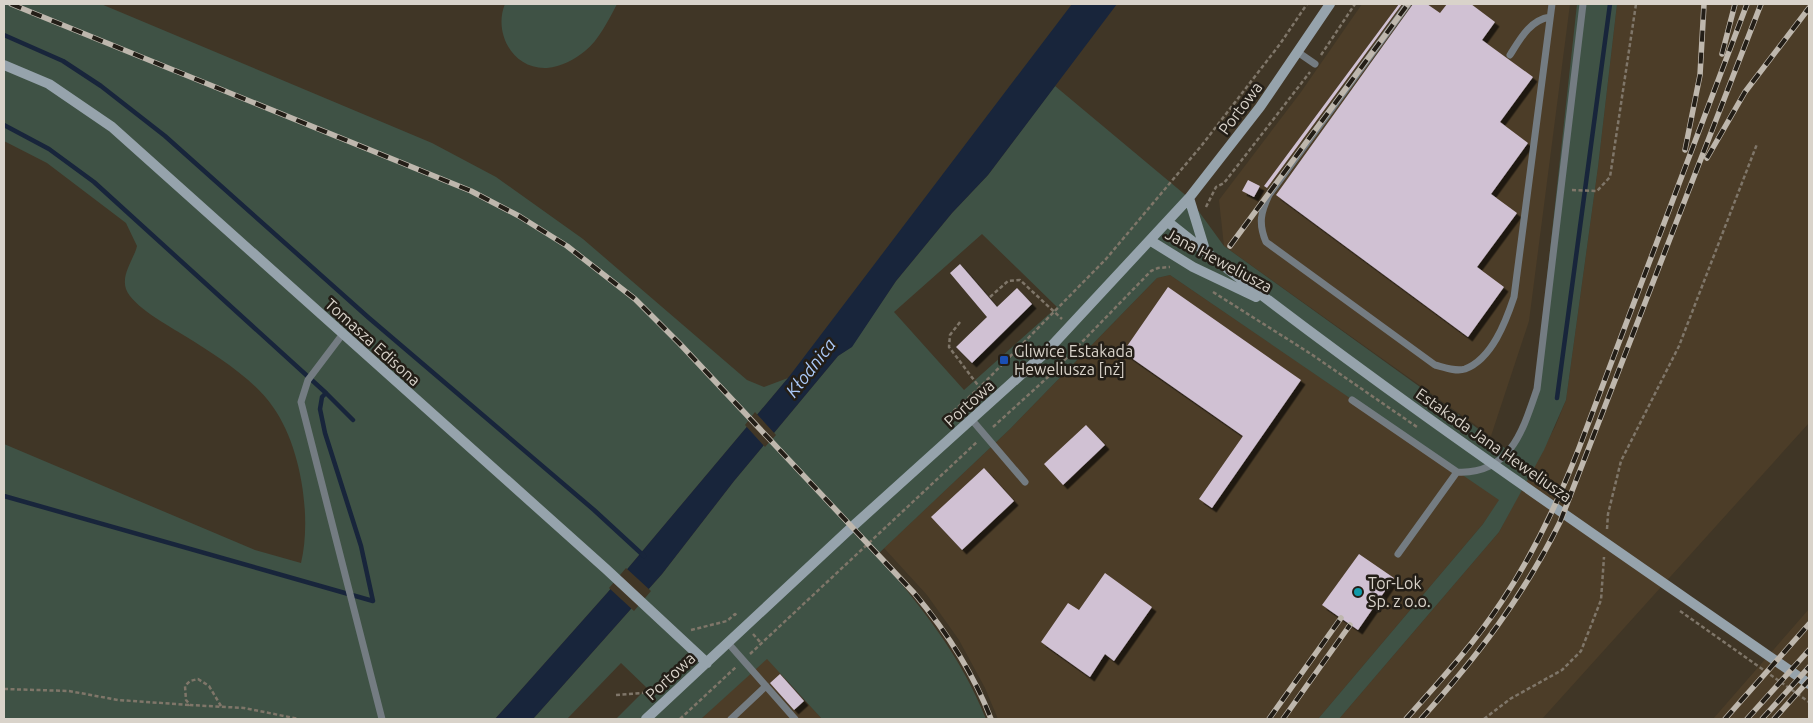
<svg xmlns="http://www.w3.org/2000/svg" width="1813" height="723" font-family="Ubuntu,sans-serif">
<defs>
<filter id="shadow"><feDropShadow dx="4.5" dy="4.5" stdDeviation="0" flood-color="#0009"/></filter>
</defs>
<rect width="100%" height="100%" fill="#403626"/>
<path fill="#4c3d28" d="M1362 4H1570L1529 321 1491 436 1224 246 1219 200 1301 92Z
M1617 4H1809V423L1542 719H1339L1499 532 1555 427 1566 400 1598 167Z
M1170 275 1500 500 1483 524 1318 719H998L985 688 959 640 927 595 884 548 1010 429 1157 278Z
M1809 609V719H1713Z
M767 658 822 719H701L753 670Z"/>
<path fill="#3f5245" fill-rule="evenodd" d="M4 4H101L432 143 496 177 583 239 747 380 764 387 788 378 608 592 495 719H4V444L255 550 301 563C312 517 301 446 273 407 253 378 214 354 185 336 169 326 132 306 126 289 121 274 134 259 137 246L126 223 47 163 4 141Z
M505 4H617C609 19 599 40 585 51 575 59 561 67 547 68 513 70 493 33 505 4Z
M1577 4H1617L1598 167 1566 400 1544 450 1499 532 1339 719H1318L1483 524 1499 500 1170 275 1157 278 1010 429 877 555C921 606 961 656 986 719H822L767 659 701 719H616L647 688 621 663 567 719H533L662 574 734 481 838 356 852 346 896 281 952 213 988 175 1055 86 1189 198 1224 246 1509 451 1519 434 1535 387ZM982 234 1057 307 964 390 894 312Z"/>
<path fill="#18253b" d="M1072 4H1117L988 175 952 213 896 281 852 347 838 356 734 481 662 574 533 719H495L608 592 788 378Z"/>
<path fill="#403626" d="M755 412 776 435 765 447 745 425Z
M626 568 651 591 634 611 609 588Z"/>
<g fill="none" stroke-linecap="round" stroke-linejoin="round">
<path stroke="#18253b" stroke-width="4.5" d="M4 35 63 61 101 86 165 136 369 318 594 510 644 556
M4 125 49 149 94 182 326 393
M1557 398 1610 4
M4 496 373 601 361 546 325 433 320 409 322 397 326 393 353 420"/>
</g>
<path fill="#d0c1d3" filter="url(#shadow)" d="M1399 4H1402L1267 188 1264 186Z
M1413 4H1427L1440 13 1447 4H1471L1495 22 1482 40 1533 77 1500 122 1528 143 1491 194 1517 213 1477 267 1504 287 1468 337 1276 195Z
M1248 180 1260 186 1254 197 1242 191Z
M960 264 997 307 1017 288 1032 304 972 363 956 347 987 317 950 273Z
M1168 287 1301 380 1212 508 1199 499 1243 436 1123 352Z
M1086 425 1105 445 1063 485 1044 464Z
M984 468 1014 501 962 550 931 517Z
M1359 554 1394 578 1358 630 1322 605Z
M1105 573 1152 607 1114 661 1105 654 1090 677 1041 642 1068 603 1079 610Z
M780 674 804 701 794 710 770 683Z"/>
<g fill="none" stroke-linecap="round" stroke-linejoin="round">
<path stroke="#7f7669" stroke-width="2.5" stroke-dasharray="4 2.5" stroke-linecap="butt" d="M1321 55 1355 4
M1572 190 1597 191 1610 177 1636 4
M1206 207 1216 187 1224 183 1310 72
M1213 292 1311 354 1417 427
M990 297 1008 281 1020 280 1062 319
M960 322 950 335 949 347 983 392
M951 421 948 416 979 388 1106 259 1202 145 1280 44 1307 4
M993 427 1048 377 1151 271 1158 268 1170 267
M1607 529 1608 514 1621 461 1679 346 1757 144
M1680 611 1809 702
M691 630 727 621 735 614 738 617
M753 634 761 643
M750 654 978 441
M4 689 69 691 118 700 190 705
M616 695 654 692
M221 706 209 686 198 679 190 681 185 686 186 700 190 705 244 708 299 719
M680 719 737 666
M1484 719 1510 699 1562 670 1581 651 1601 600 1604 557"/>
<path stroke="#747c82" stroke-width="7" d="M1408 4 1269 195C1261 212 1258 223 1266 242L1435 365C1443 367 1456 372 1465 369 1492 359 1506 321 1514 297L1552 4
M1299 53 1315 64
M1510 55C1520 39 1530 20 1550 17
M342 335 308 380 301 402 382 719
M1352 400 1457 472C1510 475 1523 430 1537 389L1583 4
M972 420 1025 482
M1398 554 1457 472
M728 643 795 719
M731 719 766 686"/>
<path stroke="#96a3ac" stroke-width="10" d="M4 65 49 84 112 127 606 569 707 663
M1189 198 1205 250
M1168 222C1373 386 1594 534 1809 684
M1151 241 1193 267 1256 297
M646 719 852 527 1045 353 1189 198 1260 107 1330 4"/>
<defs>
<path id="rail" d="M11 4 471 191 519 216 567 246 635 299 680 344 914 593C946 631 973 672 991 719
M1722 54 1735 4
M1685 150 1700 75 1704 4
M1707 158 1745 92 1809 8
M1230 246 1408 4
M1269 719 1341 618
M1283 719 1350 625
M1406 719C1440 681 1474 644 1502 601 1534 553 1558 502 1579 448L1747 4
M1421 719C1477 657 1523 597 1560 522L1761 4
M1725 719 1809 624
M1747 719 1809 650
M1762 719 1809 667
M1774 719 1809 680"/>
</defs>
<use href="#rail" stroke="#beb7ad" stroke-width="5.5"/>
<use href="#rail" stroke="#231e17" stroke-width="4" stroke-dasharray="11" stroke-linecap="butt"/>
</g>
<rect fill="#1a4fb4" stroke="#231e17" stroke-width="2" x="999" y="355" width="10" height="10" rx="2.5"/>
<circle fill="#0f9aa8" stroke="#231e17" stroke-width="2" cx="1358" cy="592" r="5"/>
<g text-anchor="middle" stroke-width="5" stroke-linejoin="round" paint-order="stroke">
<g font-size="16" fill="#d9d3ca" stroke="#231e17">
<text transform="translate(1240 108) rotate(-53)" y="6">Portowa</text>
<text transform="translate(1219 260) rotate(28)" y="6">Jana Heweliusza</text>
<text transform="translate(373 342) rotate(42)" y="6">Tomasza Edisona</text>
<text transform="translate(969 403) rotate(-42)" y="6">Portowa</text>
<text transform="translate(1494 445) rotate(35)" y="6">Estakada Jana Heweliusza</text>
<text transform="translate(670 676) rotate(-43)" y="6">Portowa</text>
</g>
<g font-size="16" fill="#d9d3ca" stroke="#231e17" text-anchor="start">
<text x="1014" y="357">Gliwice Estakada<tspan x="1014" dy="18">Heweliusza [nż]</tspan></text>
<text x="1368" y="589">Tor-Lok<tspan x="1368" dy="18">Sp. z o.o.</tspan></text>
</g>
<g font-size="18" font-style="italic" fill="#aac8f7" stroke="#231e17">
<text transform="translate(811 368) rotate(-52)" y="6">Kłodnica</text>
</g>
</g>
<rect width="1813" height="723" fill="none" stroke="#d9d3ca" stroke-width="10"/>
</svg>
